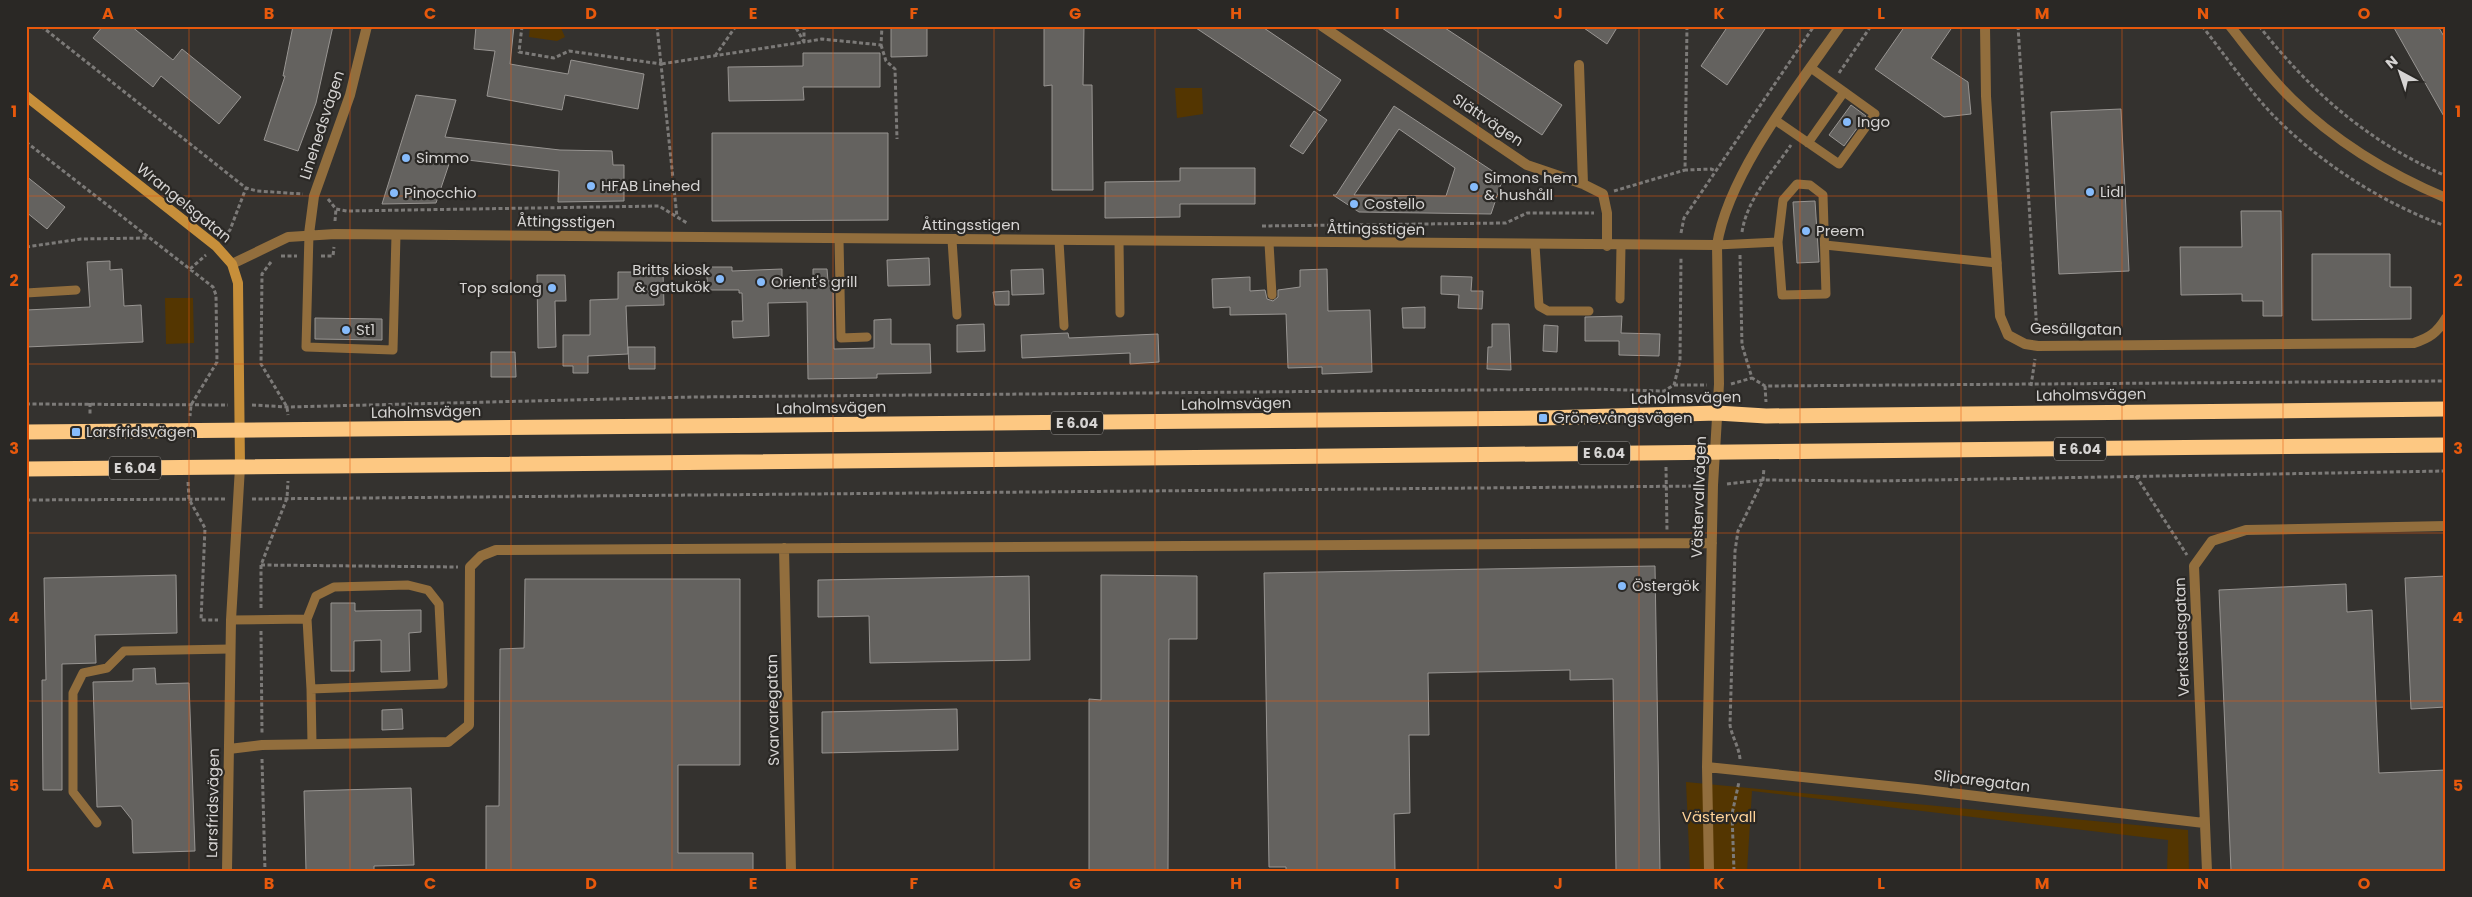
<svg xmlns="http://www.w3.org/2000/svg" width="2472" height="897" font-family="Poppins,sans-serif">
<rect width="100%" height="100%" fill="#34322f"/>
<path fill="#543601" d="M530 26H560L565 37 557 41 529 37Z
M1175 88H1202L1203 114 1177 118Z
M165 298H193L194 343 166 344Z
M1686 782 2188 830 2189 871H2167L2168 840 1752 791 1747 871H1690Z"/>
<path fill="#64625f" stroke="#989592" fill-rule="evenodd" d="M103 26H131L173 60 182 49 241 97 219 124 161 76 153 87 93 38Z
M293 26H333L316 103 298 151 264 140 285 76H283Z
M476 26H514L510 64 568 74 571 60 644 74 638 109 565 95 562 110 487 96 495 51 474 49Z
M891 26H927V56L891 57Z
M1044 26H1084L1083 85H1092L1093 190H1052V85L1044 86Z
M1193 26H1261L1341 80 1320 111Z
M1379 26H1442L1562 105 1542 135Z
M1581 26H1618L1607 44Z
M1728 26H1767L1727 85 1701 66Z
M1905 26H1953L1931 58 1968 82 1971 114 1944 117 1875 69Z
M2393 26H2438L2446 40V120Z
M803 53H880V87H803L804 100 729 101 728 67 803 66Z
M416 95 456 100 445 137 560 150 612 151 613 165H624V201L558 202 559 171 451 158 436 203 382 204Z
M1851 105 1866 116 1844 146 1829 135Z
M1394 106 1503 178 1491 214 1359 212 1333 195H1336ZM1399 129 1455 168 1446 196 1354 195Z
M2121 109 2129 271 2059 274 2051 112Z
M1314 111 1327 120 1303 154 1290 146Z
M712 133H888V220L712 221Z
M1180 168H1255V204H1180V217L1105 218V182L1180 181Z
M26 176 65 207 47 229 26 212Z
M1815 201 1819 262 1797 263 1793 202Z
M2241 211H2281L2282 316H2263V301H2242V294L2181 295 2180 247H2242Z
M2312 254H2390V287H2411V319L2312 320Z
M929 258 930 285 888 286 887 260Z
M110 261V270L122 269 124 306 141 305 143 342 26 347V310L90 307 87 262Z
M707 267H732V271L782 269V282L813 281V269H827L828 281H833L834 349 874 348V320L891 319V344H930L931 373 877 374V378L808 379 807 302 768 303 769 336 733 338 732 321H743L742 293H739V290H707Z
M1043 269 1044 294 1012 295 1011 270Z
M1327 269 1328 311 1370 310 1372 372 1322 374V367L1288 368 1286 314 1230 315V307L1213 308 1212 279 1250 277V291L1265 290 1267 299 1273 301 1278 297V290L1300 287V270Z
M618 272H663L664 305 626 306 628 354 588 356V373H573V366H563V335H590V300L618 299Z
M537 275H565L566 301H555L556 347 538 348Z
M1441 276 1472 277 1471 291H1483L1482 309 1458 308 1459 295 1441 294Z
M1009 291V305H995L993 292Z
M1425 307V328H1403L1402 308Z
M1622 316 1621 333 1660 334 1659 356 1619 355V341H1585V317Z
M315 318 382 319V340L315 339Z
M984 324 985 351 957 352V325Z
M1492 324H1509L1511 370 1487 369 1488 347H1492Z
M1544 325 1558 326 1557 352 1543 351Z
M1068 333 1069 338 1158 334 1159 362 1130 364V353L1022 358 1021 335Z
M628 347H655V369H629Z
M491 352H515L516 377H491Z
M1655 566 1660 871H1616L1613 679 1570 680V670L1428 673 1429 735H1409L1410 813 1394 814 1395 871H1286V867H1269L1264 573Z
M176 575 177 633 95 635 96 663 62 664V790H43L42 680H46L44 578Z
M1101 575 1197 576V639H1169L1168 871H1089V699L1101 700Z
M1029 576 1030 660 870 663 869 616 818 617V580Z
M2446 576V707L2411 709 2405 578Z
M525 579H740V765H678V853H753V871H486V806H499L500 649 524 648Z
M2346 584 2347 612 2372 610 2379 773 2446 770V871H2231L2219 590Z
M331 603H355V611L421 610V632L409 633 410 671 381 672V640L354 641V671H331Z
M155 668 156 684 189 683 195 851 133 853 132 820 121 806 97 807 93 682 133 681V669Z
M402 709 403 729 382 730V710Z
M957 709 958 750 822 753V712Z
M411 788 414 865 374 866V871H306L304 791Z"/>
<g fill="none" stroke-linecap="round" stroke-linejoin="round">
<path stroke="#7c7a78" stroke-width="3" stroke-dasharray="4 2.5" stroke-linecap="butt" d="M41 26 246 188 257 191 303 194
M522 26 519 52 554 58 569 51 661 64 677 217
M657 26 661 64 804 42 795 26
M804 26V42L822 39 881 45 882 26
M1687 26 1685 170 1711 169 1716 171
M2018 26 2037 333
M2202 26C2225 55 2246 86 2271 113 2317 161 2383 204 2446 226
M2259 26C2312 93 2367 141 2446 176
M881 45 886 61 895 69 897 139
M715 56 736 26
M1839 73 1871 26
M26 142 213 287 216 295 217 362 191 405 190 416
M1614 191 1685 170
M328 199 336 209 347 211 659 206 687 223
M335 221 336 209
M1262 226 1506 223 1527 213H1594
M1742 232C1747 199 1773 171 1791 145
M1681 233 1684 218 1814 26
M224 237 230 230 246 188
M26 247 81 239 147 238
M1740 255 1742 345 1752 378 1765 386 2446 381
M281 256H297
M321 256H333L334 247
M271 262 262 274 261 364 287 407 288 415
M190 269 206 255
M1731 384 1752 378
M1674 385H1707
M1765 386 1766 402
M2031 386 2035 359
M90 403V415
M26 404 228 405
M252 405 287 407 693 397 1590 389 1664 391 1674 385 1680 361 1681 257
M1666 467 1667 531
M2136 476 2187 555
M188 482 189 499 205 528 201 620H218
M1727 484 1763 480 1875 481 2446 471
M252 499 1701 486
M26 500 226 499
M261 565 458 567
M261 608V565L287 498 288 481
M261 631 262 733
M262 759 265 871
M1740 759C1739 747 1732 737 1730 725L1735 551 1738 531 1763 480 1764 468
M1734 871 1732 814 1739 782"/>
<path stroke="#926e3d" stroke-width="9" d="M1775 120 1839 164 1875 114 1811 68
M1808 143 1844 92
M309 234 306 347 393 350 396 235
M839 239 841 338 867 337
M952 240 957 315
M1059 241 1064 326
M1119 241 1120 313
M1269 243 1272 295
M1535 245 1539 306 1548 311H1589
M1717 245 1778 242 1782 295 1826 294 1823 195 1810 185 1797 184 1783 200 1778 242
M1825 245 1997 263
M26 293 76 290
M1620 299 1621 246
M231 620 307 619 316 596 334 587 408 585 428 590 439 604 443 684 311 689 307 619
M311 689 312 744
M97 823 73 792V693L83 673 107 668 124 651 230 649"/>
<path stroke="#926e3d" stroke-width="10" d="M1322 26 1527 165 1583 184 1603 194 1607 213V246
M1985 26 1986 96 2000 316 2008 335 2025 344 2038 346 2414 343C2429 338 2437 333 2446 318
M2230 26C2250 51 2269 77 2292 99 2336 142 2389 174 2446 198
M1579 65 1583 184
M309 234 314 196 350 95 367 26
M232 264 288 237 335 234 1717 245
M784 548 791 871
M229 749 262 745 448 742 469 725 470 567 481 556 496 550 1712 543
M1707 767 1917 789 2204 823
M227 871 231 620 240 467
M1709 871 1707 767 1713 485 1719 384 1717 245C1728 174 1798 86 1840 26
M2207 871 2194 566 2212 541 2246 530 2446 526"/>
<path stroke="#c78f3a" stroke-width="10" d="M26 96 216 246 232 264 238 283 240 467"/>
<path stroke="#fdc882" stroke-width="15" d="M26 432 1543 418 1717 413 1766 416 2446 409
M26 469 2446 445"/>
</g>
<path fill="none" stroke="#e8590c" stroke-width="1" stroke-opacity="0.55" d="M189 26V871M350 26V871M511 26V871M672 26V871M833 26V871M994 26V871M1155 26V871M1317 26V871M1478 26V871M1639 26V871M1800 26V871M1961 26V871M2122 26V871M2283 26V871M26 196H2446M26 364H2446M26 533H2446M26 701H2446"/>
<g fill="#86bbfb" stroke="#2a2825" stroke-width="2">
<circle cx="1847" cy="122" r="5"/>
<circle cx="406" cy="158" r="5"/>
<circle cx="591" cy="186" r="5"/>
<circle cx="1474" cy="187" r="5"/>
<circle cx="2090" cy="192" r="5"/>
<circle cx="394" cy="193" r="5"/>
<circle cx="1354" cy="204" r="5"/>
<circle cx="1806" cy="231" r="5"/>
<circle cx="720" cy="279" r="5"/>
<circle cx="761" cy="282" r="5"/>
<circle cx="552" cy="288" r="5"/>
<circle cx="346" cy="330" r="5"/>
<rect x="1538" y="413" width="10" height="10" rx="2.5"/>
<rect x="71" y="427" width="10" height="10" rx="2.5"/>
<circle cx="1622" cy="586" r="5"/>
</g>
<g text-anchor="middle" stroke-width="4.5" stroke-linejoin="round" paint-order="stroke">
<g fill="#2a2825" stroke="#a2a09f" stroke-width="1">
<rect x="1051" y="411.5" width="52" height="23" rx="4"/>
<rect x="2054" y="437.5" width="52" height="23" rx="4"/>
<rect x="1578" y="441.5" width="52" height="23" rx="4"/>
<rect x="109" y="456.5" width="52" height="23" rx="4"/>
</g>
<g font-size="14" font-weight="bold" fill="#d6d4d3">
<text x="1077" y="428">E 6.04</text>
<text x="2080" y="454">E 6.04</text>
<text x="1604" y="458">E 6.04</text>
<text x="135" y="473">E 6.04</text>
</g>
<g font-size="15" fill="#d6d4d3" stroke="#2a2825">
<text transform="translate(1488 120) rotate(34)" y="5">Slättvägen</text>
<text transform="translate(322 125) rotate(-72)" y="5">Linehedsvägen</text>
<text transform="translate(184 203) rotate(39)" y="5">Wrangelsgatan</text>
<text transform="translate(566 222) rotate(1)" y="5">Åttingsstigen</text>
<text x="971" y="230">Åttingsstigen</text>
<text transform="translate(1376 229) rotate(1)" y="5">Åttingsstigen</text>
<text transform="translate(2076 329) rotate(1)" y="5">Gesällgatan</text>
<text transform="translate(2091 395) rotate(-1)" y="5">Laholmsvägen</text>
<text transform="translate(1686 398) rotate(-1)" y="5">Laholmsvägen</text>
<text transform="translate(1236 404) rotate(-1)" y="5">Laholmsvägen</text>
<text transform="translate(831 408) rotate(-1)" y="5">Laholmsvägen</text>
<text transform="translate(426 412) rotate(-1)" y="5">Laholmsvägen</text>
<text transform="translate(1699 497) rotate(-88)" y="5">Västervallvägen</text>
<text transform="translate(2182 637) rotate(-92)" y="5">Verkstadsgatan</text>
<text transform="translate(773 710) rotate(-91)" y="5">Svarvaregatan</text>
<text transform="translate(1982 781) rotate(7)" y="5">Sliparegatan</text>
<text transform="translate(213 803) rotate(-89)" y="5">Larsfridsvägen</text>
</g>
<g font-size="15" fill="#d6d4d3" stroke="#2a2825" text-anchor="start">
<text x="1857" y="127">Ingo</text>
<text x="416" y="163">Simmo</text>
<text x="1484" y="183">Simons hem<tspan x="1484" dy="17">&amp; hushåll</tspan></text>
<text x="601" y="191">HFAB Linehed</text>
<text x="2100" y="197">Lidl</text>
<text x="404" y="198">Pinocchio</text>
<text x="1364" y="209">Costello</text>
<text x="1816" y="236">Preem</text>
<text x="710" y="275" text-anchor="end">Britts kiosk<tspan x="710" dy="17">&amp; gatukök</tspan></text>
<text x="771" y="287">Orient's grill</text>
<text x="542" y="293" text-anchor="end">Top salong</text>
<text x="356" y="335">St1</text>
<text x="1553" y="423">Grönevångsvägen</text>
<text x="86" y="437">Larsfridsvägen</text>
<text x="1632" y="591">Östergök</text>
</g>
<g font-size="15" fill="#fed298" stroke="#2a2825">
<text x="1719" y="822">Västervall</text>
</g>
</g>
<rect width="2472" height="897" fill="none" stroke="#2a2825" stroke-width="55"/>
<g transform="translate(2400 72) rotate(320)" stroke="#2a2825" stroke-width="4" paint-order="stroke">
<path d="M0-4L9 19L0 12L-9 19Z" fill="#d6d4d3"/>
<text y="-8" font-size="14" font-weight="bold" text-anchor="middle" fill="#d6d4d3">N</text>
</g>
<rect x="28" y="28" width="2416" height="842" fill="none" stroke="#e8590c" stroke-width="2"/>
<g font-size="16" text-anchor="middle" font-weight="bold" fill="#e8590c">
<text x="108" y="19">A</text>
<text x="269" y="19">B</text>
<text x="430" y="19">C</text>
<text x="591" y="19">D</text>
<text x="753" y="19">E</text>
<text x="914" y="19">F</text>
<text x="1075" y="19">G</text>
<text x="1236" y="19">H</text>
<text x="1397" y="19">I</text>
<text x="1558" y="19">J</text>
<text x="1719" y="19">K</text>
<text x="1881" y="19">L</text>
<text x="2042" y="19">M</text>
<text x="2203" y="19">N</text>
<text x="2364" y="19">O</text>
<text x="14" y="117">1</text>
<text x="2458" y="117">1</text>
<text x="14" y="286">2</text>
<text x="2458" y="286">2</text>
<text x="14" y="454">3</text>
<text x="2458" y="454">3</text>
<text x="14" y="623">4</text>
<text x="2458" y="623">4</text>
<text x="14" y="791">5</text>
<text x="2458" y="791">5</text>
<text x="108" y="889">A</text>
<text x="269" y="889">B</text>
<text x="430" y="889">C</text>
<text x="591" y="889">D</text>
<text x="753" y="889">E</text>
<text x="914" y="889">F</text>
<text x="1075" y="889">G</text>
<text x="1236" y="889">H</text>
<text x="1397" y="889">I</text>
<text x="1558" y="889">J</text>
<text x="1719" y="889">K</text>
<text x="1881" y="889">L</text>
<text x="2042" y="889">M</text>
<text x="2203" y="889">N</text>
<text x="2364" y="889">O</text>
</g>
</svg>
